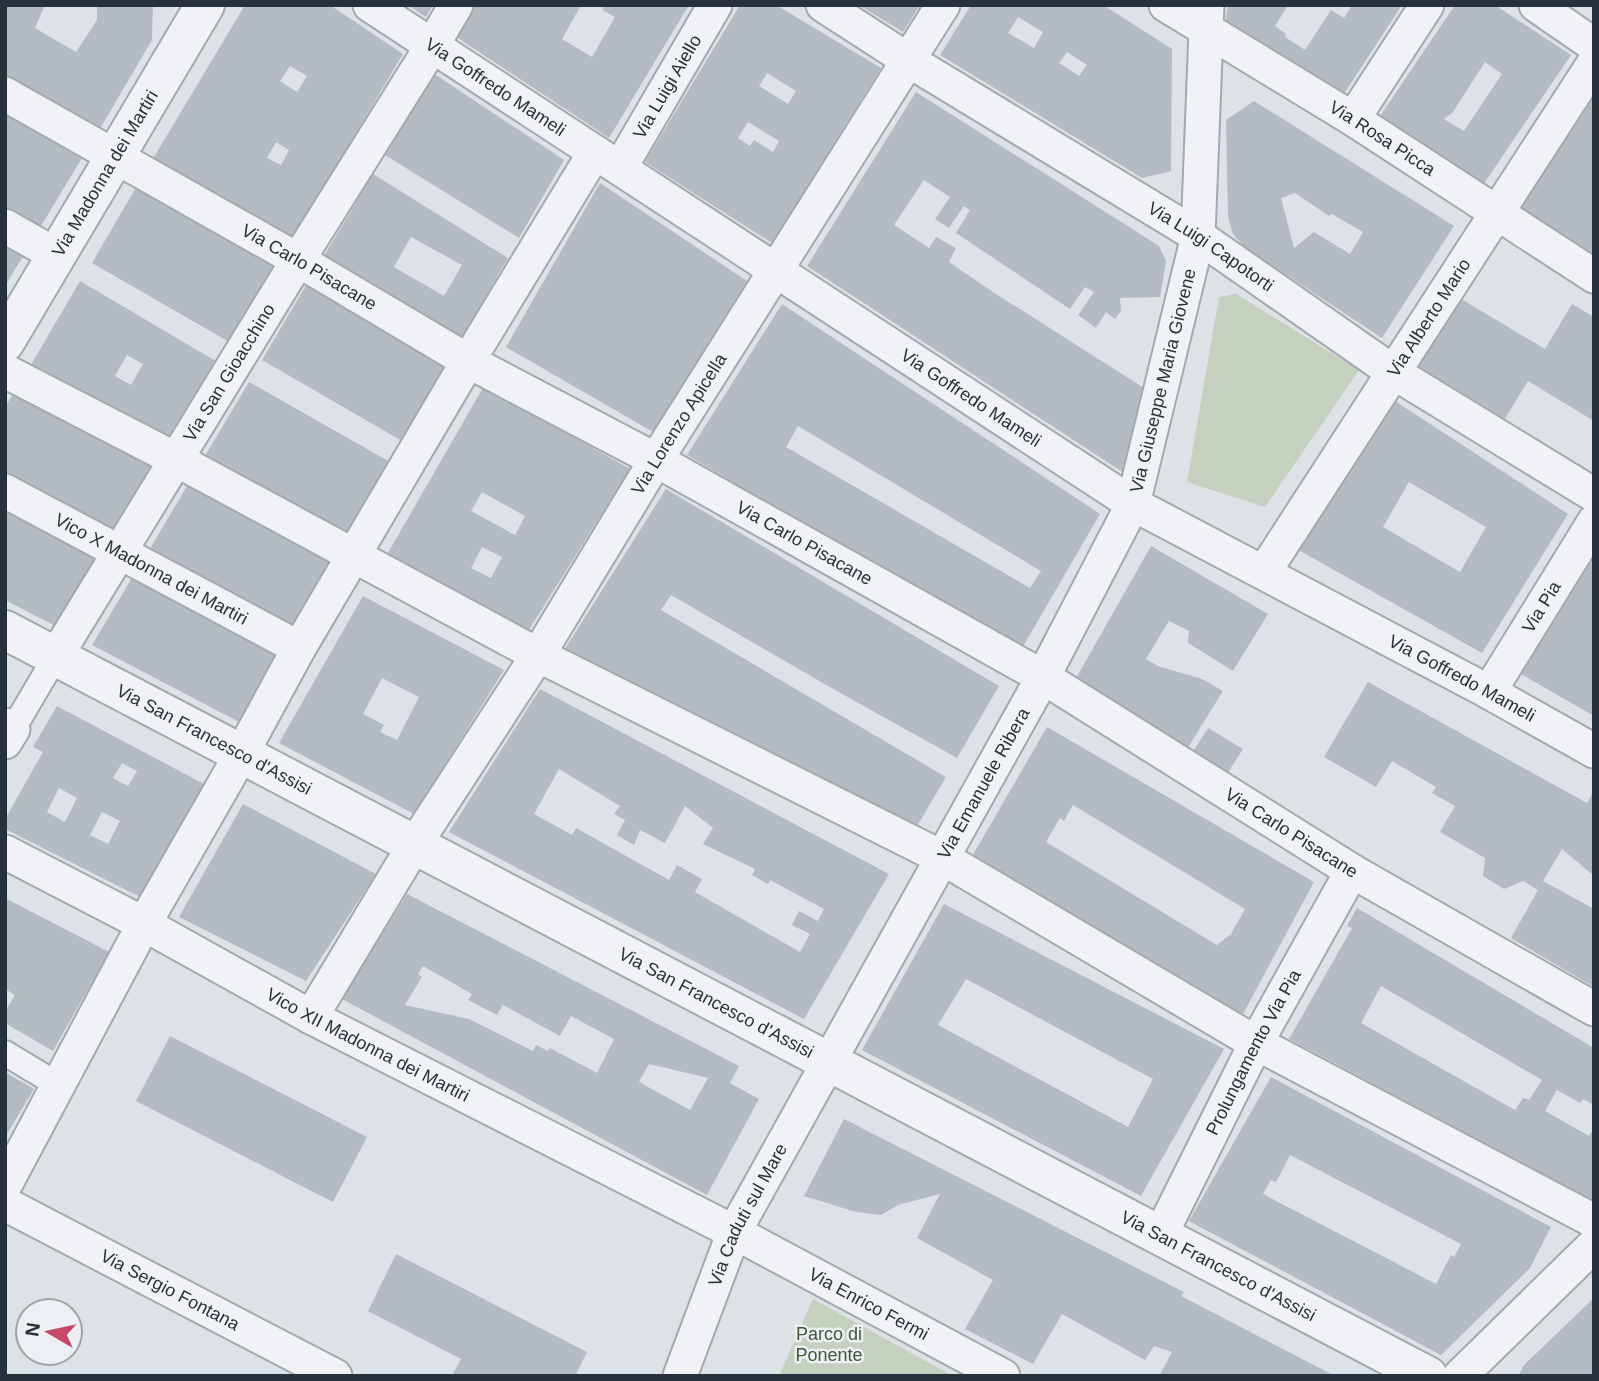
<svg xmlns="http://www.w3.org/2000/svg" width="1599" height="1381" font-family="Arial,sans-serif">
<rect width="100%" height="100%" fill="#dde2e6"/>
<path fill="#c5d0bf" d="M1236 294 1359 370 1265 507 1187 482 1219 297Z
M813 1299 953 1376H779Z"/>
<path fill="#b5bbc3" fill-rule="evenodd" d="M5 5H45L35 28 76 52 97 20V5H153L152 40 98 132 5 79Z
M245 5H330L403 54 290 244 151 162ZM290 66 307 76 297 92 280 81ZM276 142 289 150 281 165 267 158Z
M408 5H433L426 17Z
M473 5H581L562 39 592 57 615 17 602 10 605 5H689L609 138 455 36Z
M740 5H776L881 68 772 243 645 162ZM767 73 796 91 788 104 759 86ZM748 122 779 141 773 152 754 140 750 146 738 138Z
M859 5H920L903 32Z
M971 5H1103L1172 49 1171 171 1142 178 940 55ZM1018 17 1043 32 1034 48 1008 33ZM1067 52 1087 65 1079 76 1059 63Z
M1228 5H1288L1275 26 1286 34 1285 37 1305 50 1331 10 1344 18 1352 5H1402L1338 103 1224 31Z
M1455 5H1495L1571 55 1479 191 1374 125ZM1485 62 1502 74 1464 131 1444 119 1453 112Z
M433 73 564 160 519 238 385 155Z
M916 92 1159 246 1166 261 1160 297 1120 298 1121 311 1115 319 1106 312 1096 328 1078 315 1094 292 1085 287 1070 309 956 233 970 210 964 206 949 228 935 219 950 197 924 180 894 225 929 248 936 237 956 248 949 262 993 292 1144 388 1124 473 807 266Z
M1594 97V263L1516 214Z
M1254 101 1454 226 1382 338 1244 247 1233 234 1228 217 1226 120ZM1295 193 1329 216 1332 214 1363 232 1350 254 1314 232 1294 248 1281 198Z
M5 106 85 153 38 231 5 212Z
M373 174 508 258 460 341 321 261ZM411 237 462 265 444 296 394 267Z
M600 183 747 281 653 432 506 347Z
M138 184 279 263 231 343 92 263Z
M5 239 26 251 5 286Z
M80 281 219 363 170 446 28 370ZM127 355 143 364 131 385 115 376Z
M308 282 447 363 402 441 262 360Z
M1458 297 1545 349 1572 304 1594 317V421L1528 381 1505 419 1415 364Z
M782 304 1100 514 1021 650 687 455ZM798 426 1041 571 1030 588 786 447Z
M249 382 390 462 346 538 202 461Z
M484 386 630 469 527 633 385 558ZM482 492 525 516 515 535 471 511ZM482 547 502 557 491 578 471 568Z
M15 391 158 465 117 535 5 477V407Z
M1392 399 1568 514 1482 653 1295 548ZM1409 482 1486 527 1460 572 1383 527Z
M190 481 335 557 294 628 148 552Z
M666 489 999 686 957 758 828 686 671 595 661 610 946 777 910 838 563 652Z
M5 503 104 557 61 629 5 600Z
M1151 546 1268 614 1233 671 1188 643 1189 631 1169 621 1146 659 1158 666 1202 679 1223 691 1187 749 1075 680Z
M1594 557V716L1521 674Z
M136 571 282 648 239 722 92 645Z
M363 596 504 670 414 814 279 743ZM382 678 419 697 397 740 380 732 384 725 363 714Z
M1368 682 1587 803 1594 791V876L1562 849 1543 881 1594 909V987L1511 938 1538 890 1523 881 1504 889 1483 876 1485 858 1440 832 1455 806 1432 793 1436 787 1392 761 1376 787 1324 757Z
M540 689 889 874 804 1019 449 832ZM559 769 620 806 614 814 625 820 617 835 634 845 640 830 665 843 685 806 713 828 703 844 755 869 752 875 768 884 770 880 824 909 818 921 799 911 792 925 810 934 800 952 695 892 702 879 677 865 669 880 576 828 572 835 534 814Z
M57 706 204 784 146 900 5 829V819L43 752 33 747ZM122 763 137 771 128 786 113 778ZM59 788 77 798 65 822 47 812ZM102 812 120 821 108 844 90 835Z
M1047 727 1314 882 1243 1014 967 865ZM1073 805 1245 909 1231 934 1217 945 1046 842 1060 818 1064 821Z
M1208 728 1243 749 1227 774 1192 753Z
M243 804 376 874 306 981 179 917Z
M407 894 739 1066 730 1083 759 1099 707 1195 342 999ZM423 966 472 994 468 1000 497 1015 503 1005 560 1036 571 1016 614 1039 597 1073 550 1048 548 1051 536 1045 533 1051 469 1019 405 1005 422 977 418 974ZM649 1064 708 1078 690 1110 639 1082Z
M5 898 109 952 53 1051 5 1023V1012L15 995 5 989Z
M944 904 1224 1049 1141 1196 862 1050ZM966 979 1153 1079 1128 1127 938 1025Z
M1357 908 1594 1048V1105L1583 1099 1580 1103 1557 1090 1545 1111 1589 1136 1594 1128V1201L1289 1039 1352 928 1347 926ZM1381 986 1542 1080 1529 1100 1523 1098 1515 1110 1361 1023Z
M170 1036 367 1137 333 1202 136 1101Z
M5 1072 34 1089 5 1137Z
M1271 1077 1551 1227 1530 1268 1441 1355 1189 1221ZM1290 1155 1461 1244 1454 1257 1451 1255 1436 1284 1263 1194 1271 1180 1276 1182Z
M844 1119 1184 1292 1181 1296 1335 1376H1159L1172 1352 1154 1346 1145 1360 1062 1314 1033 1364 965 1329 993 1280 917 1238 940 1194 898 1205 881 1215 856 1212 804 1196Z
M396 1254 587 1352 575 1376H495L492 1374 491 1376H456L453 1374 461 1359 368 1311Z
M1594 1298V1376H1518L1524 1365Z"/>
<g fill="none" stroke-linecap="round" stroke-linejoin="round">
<defs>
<path id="pedestrian" d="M13 729 56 656
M5 1053 58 1085"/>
<g id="minor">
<path id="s1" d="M370 5 1133 504 1489 692 1594 751"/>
<path id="s2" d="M823 5 908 60 1198 236 1393 372 1594 495"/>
<path id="s3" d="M1166 5 1353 119 1594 276"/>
<path d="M1536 5 1594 45"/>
<path id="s4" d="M5 94 298 260 468 361 656 460 1043 677 1352 871 1594 1009"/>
<path d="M1353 119 1427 5"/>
<path id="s5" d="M620 168 715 5"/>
<path d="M5 226 56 255"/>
<path d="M5 371 177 460 538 655 941 857 1256 1043 1594 1221"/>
<path id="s6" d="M5 491 299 648"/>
<path id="s7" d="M1264 572 1594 63"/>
<path id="s8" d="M56 656 298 260 432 46 456 5"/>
<path id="s9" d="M1489 692 1594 522"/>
<path d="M5 725 13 729 5 742"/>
<path id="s10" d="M5 852 144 924 311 1017 734 1232 1003 1376"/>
<path id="s11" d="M311 1017 415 844 538 655 656 460 943 5"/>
<path d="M5 1185 144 924 242 753 299 648 468 361 595 152"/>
<path id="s12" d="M5 1204 335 1376"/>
<path id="s13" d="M1160 1236 1256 1043 1352 871"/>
<path id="s14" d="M680 1376 734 1232 1043 677 1133 504 1198 236 1207 5"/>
<path d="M1460 1376 1594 1245"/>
</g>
<g id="tertiary">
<path id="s15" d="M5 342 205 5"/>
<path id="s16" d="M5 630 1428 1376"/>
</g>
</defs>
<use href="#pedestrian" stroke="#a3a9b0" stroke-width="28"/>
<use href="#minor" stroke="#a3a9b0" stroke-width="37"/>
<use href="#tertiary" stroke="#a3a9b0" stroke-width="42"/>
<use href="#pedestrian" stroke="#f0f2f5" stroke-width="24"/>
<use href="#minor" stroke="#f0f2f5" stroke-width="33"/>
<use href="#tertiary" stroke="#f0f2f5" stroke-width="38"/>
</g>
<g text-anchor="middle" stroke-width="5" stroke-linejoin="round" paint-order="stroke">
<g font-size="18" fill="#27313c" stroke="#ecf0f4">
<text dy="6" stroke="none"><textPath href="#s1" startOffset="150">Via Goffredo Mameli</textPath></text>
<text dy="6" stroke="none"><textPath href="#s5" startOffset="94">Via Luigi Aiello</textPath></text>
<text dy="6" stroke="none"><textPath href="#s3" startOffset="254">Via Rosa Picca</textPath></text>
<text dy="6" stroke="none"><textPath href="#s15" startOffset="196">Via Madonna dei Martiri</textPath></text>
<text dy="6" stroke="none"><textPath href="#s2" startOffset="457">Via Luigi Capotorti</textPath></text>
<text dy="6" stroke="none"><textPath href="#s4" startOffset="350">Via Carlo Pisacane</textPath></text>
<text dy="6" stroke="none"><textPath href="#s7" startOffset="303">Via Alberto Mario</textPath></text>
<text dy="6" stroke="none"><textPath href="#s8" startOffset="332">Via San Gioacchino</textPath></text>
<text dy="6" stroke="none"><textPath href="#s14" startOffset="1111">Via Giuseppe Maria Giovene</textPath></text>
<text dy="6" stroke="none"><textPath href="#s1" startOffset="718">Via Goffredo Mameli</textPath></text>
<text dy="6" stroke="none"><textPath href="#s11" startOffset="698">Via Lorenzo Apicella</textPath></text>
<text dy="6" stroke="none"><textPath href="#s4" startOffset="917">Via Carlo Pisacane</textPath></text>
<text dy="6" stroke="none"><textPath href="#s6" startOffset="166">Vico X Madonna dei Martiri</textPath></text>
<text dy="6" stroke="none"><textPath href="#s9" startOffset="100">Via Pia</textPath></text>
<text dy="6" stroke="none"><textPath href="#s1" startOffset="1284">Via Goffredo Mameli</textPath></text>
<text dy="6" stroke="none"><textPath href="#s16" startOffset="236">Via San Francesco d'Assisi</textPath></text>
<text dy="6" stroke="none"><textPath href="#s14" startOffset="667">Via Emanuele Ribera</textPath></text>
<text dy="6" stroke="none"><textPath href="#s4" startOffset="1484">Via Carlo Pisacane</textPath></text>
<text dy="6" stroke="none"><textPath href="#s16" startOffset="803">Via San Francesco d'Assisi</textPath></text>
<text dy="6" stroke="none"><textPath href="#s10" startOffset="411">Vico XII Madonna dei Martiri</textPath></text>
<text dy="6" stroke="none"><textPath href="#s13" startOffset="206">Prolungamento Via Pia</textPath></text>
<text dy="6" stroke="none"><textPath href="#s14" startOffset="175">Via Caduti sul Mare</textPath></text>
<text dy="6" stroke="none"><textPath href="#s16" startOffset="1370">Via San Francesco d'Assisi</textPath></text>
<text dy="6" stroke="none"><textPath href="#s12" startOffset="186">Via Sergio Fontana</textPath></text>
<text dy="6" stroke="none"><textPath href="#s10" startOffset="975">Via Enrico Fermi</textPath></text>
</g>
<g font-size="18" fill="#3f5736" stroke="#ecf0f4">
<text x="829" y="1340">Parco di<tspan x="829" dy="21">Ponente</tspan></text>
</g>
</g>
<rect width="1599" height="1381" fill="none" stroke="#27313c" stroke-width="14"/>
<g transform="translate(49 1332) rotate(279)"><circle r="33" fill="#ecf0f4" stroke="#9da4aa" stroke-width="2"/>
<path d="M0-5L12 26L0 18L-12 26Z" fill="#c74767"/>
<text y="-10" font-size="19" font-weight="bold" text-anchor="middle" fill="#27313c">N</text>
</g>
</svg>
